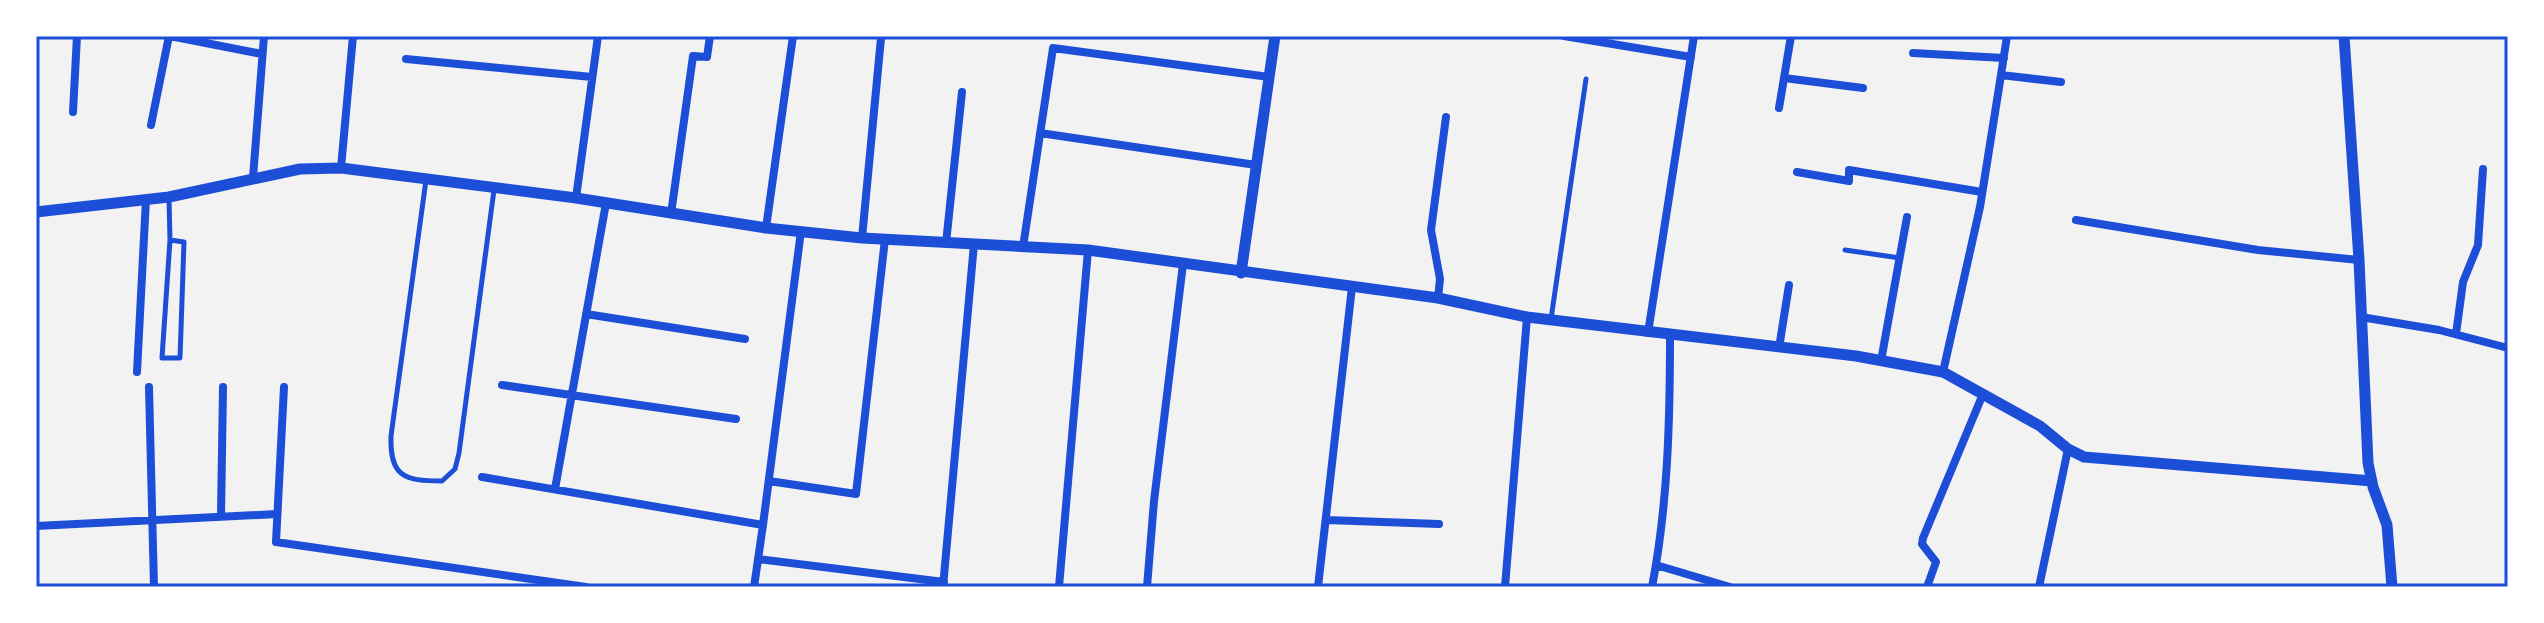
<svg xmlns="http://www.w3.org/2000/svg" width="2544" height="623" font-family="'Space Grotesk',sans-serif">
<rect width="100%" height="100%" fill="#f2f2f2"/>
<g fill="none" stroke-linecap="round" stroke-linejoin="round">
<path stroke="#1d4ed8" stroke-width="5" d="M426 180 391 436C390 476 403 481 442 481L455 469 459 453 494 190
M169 198 170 240 162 358H180L184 242 170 240
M1845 250 1900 258
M1551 319 1586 79"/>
<path stroke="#1d4ed8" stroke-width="8" d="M170 36 262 54
M1564 36 1691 57
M1913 53 2004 58
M406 59 592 77
M2001 75 2007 36
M1784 78 1863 88
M1779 108 1791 36
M73 112 77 36
M151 125 169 36
M1040 133 1256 165
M341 168 353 36
M1797 172 1849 181V170L1982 192
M253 178 264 36
M576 198 598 36
M671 214 693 56 707 57 710 36
M2076 220 2258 250 2359 260
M766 228 793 36
M862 238 881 38
M946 243 962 92
M1023 247 1053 48 1269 77
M1438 298 1440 279 1431 230 1446 117
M586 314 745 339
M2361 317 2439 330 2508 348
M1648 333 1694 36
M2456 334 2463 282 2478 245 2483 169
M1779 348 1789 285
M1881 361 1907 217
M137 372 146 199
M1943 372 1980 207 2001 75 2061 82
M502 385 736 419
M149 387 154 587
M284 387 276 542 586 587
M482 477 763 525 754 587
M769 481 856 494 885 239
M555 489 606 203
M221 516 223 387
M1326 520 1439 524
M763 525 801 231
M36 526 277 514
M758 559 944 582
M1656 565 1730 587
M943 587 974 244
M1059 587 1088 250
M1147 587 1154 501 1183 264
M1318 587 1352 287
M1505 587 1527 317
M1652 587C1668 504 1670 420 1670 336
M1927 587 1936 562 1922 544 1923 538 1983 394
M2039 587 2068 449"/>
<path stroke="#1d4ed8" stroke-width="11" d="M2344 36 2359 260 2368 463 2373 487 2387 525 2392 587
M36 212 169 197 300 169 341 168 576 198 766 228 862 238 1088 250 1438 298 1527 317 1856 356 1943 372 2040 426 2068 449 2084 457 2372 481
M1241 273 1275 36"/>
</g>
<rect width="2544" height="623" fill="none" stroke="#ffffff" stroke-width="76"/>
<rect x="38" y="38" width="2468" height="547" fill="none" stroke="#1d4ed8" stroke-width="3"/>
</svg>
